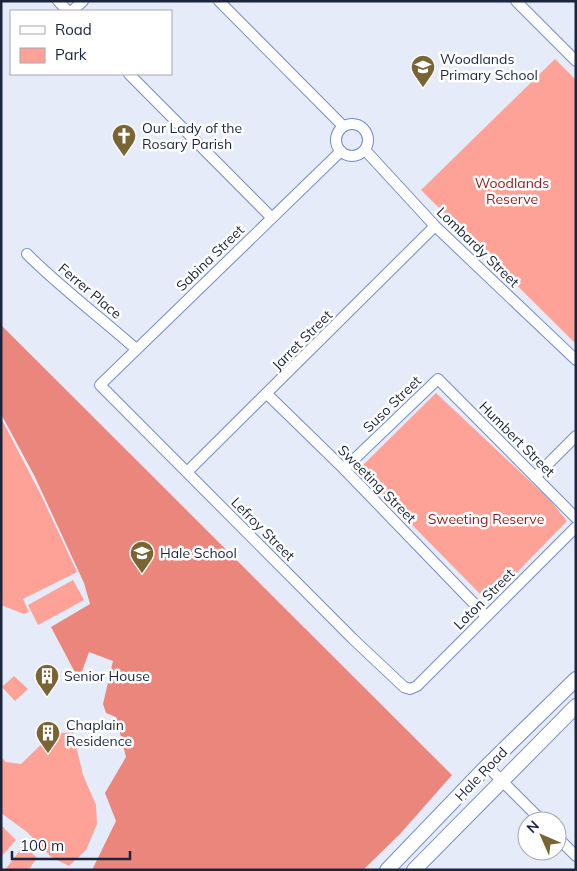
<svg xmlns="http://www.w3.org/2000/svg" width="577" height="871" font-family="Mulish,sans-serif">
<rect width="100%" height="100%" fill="#e5ebf9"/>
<path fill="#fea197" d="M555 59 576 80V344L421 190Z
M436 393 550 500 567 521 488 602 358 470Z
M1 418 41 495 77 572 23 599 29 612 24 614 1 605Z
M73 580 84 600 38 625 28 605Z
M14 676 28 689 15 701 2 687Z
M73 732 83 775 96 805 97 824 86 850 69 866 51 857 27 832 1 813V757L6 762 21 764 52 734Z
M1 825 16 840 1 857Z
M24 845 37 858 28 870H5Z"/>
<path fill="#ea867c" d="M1 325 452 775 400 834 363 870H92L116 821 105 793 126 757 116 717 106 713 103 704 113 661 89 652 79 680 51 627 90 604 84 583 35 477 1 414Z"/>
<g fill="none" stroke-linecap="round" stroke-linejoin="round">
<defs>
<path id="minor" d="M58 1 68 11
M219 1 343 126
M516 1 576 61
M72 11 83 1
M129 74 272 218
M336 140a16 16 0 1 1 32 0a16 16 0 1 1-32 0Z
M365 150 435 226 576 360
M341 151 100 385 353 639 404 687 410 689 417 686 576 527
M27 254C61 288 100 317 136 349
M267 394 344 469 486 616
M344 469 438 379 576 518
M187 472 435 226
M535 477 576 436
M487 766 542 821
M557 837 576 856"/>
<path id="major" d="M387 870 487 766 576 679
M414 870 576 706"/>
</defs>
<use href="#minor" stroke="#738cc9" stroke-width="12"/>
<use href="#major" stroke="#738cc9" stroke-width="16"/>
<use href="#minor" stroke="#fff" stroke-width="10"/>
<use href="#major" stroke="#fff" stroke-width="14"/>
</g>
<defs>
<symbol id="school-pin" viewBox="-11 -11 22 30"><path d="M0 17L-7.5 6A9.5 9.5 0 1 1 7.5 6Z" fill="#796433" stroke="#fff"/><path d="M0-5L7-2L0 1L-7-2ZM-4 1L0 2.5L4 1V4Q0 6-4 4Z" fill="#fff"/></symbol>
<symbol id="church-pin" viewBox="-11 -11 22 30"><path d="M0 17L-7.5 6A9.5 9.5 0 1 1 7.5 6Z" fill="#796433" stroke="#fff"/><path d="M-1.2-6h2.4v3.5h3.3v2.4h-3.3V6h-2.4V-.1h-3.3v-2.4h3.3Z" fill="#fff"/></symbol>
<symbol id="building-pin" viewBox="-11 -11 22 30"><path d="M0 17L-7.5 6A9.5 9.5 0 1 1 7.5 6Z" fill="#796433" stroke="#fff"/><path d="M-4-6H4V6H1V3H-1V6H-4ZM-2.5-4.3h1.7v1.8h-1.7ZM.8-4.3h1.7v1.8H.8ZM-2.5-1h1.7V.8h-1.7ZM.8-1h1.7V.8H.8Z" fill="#fff"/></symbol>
</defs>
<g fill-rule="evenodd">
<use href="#school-pin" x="409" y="53" width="28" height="38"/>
<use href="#church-pin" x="110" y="122" width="28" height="38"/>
<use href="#school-pin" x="128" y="539" width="28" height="38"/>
<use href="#building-pin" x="33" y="662" width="28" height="38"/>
<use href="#building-pin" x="34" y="719" width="28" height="38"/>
</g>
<g text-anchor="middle" stroke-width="5" stroke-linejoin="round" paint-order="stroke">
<g font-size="14" fill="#1b253d" stroke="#fff" text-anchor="start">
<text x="440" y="64">Woodlands<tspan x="440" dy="16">Primary School</tspan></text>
<text x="142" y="133">Our Lady of the<tspan x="142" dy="16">Rosary Parish</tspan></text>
<text x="160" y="558">Hale School</text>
<text x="64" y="681">Senior House</text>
<text x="66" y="730">Chaplain<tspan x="66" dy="16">Residence</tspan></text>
</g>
<g font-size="14" fill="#90191a" stroke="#fff">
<text x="512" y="188">Woodlands<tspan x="512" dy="16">Reserve</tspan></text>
<text x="486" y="524">Sweeting Reserve</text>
</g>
<g font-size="14" fill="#1b253d" stroke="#fff">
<text transform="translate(478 247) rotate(44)" y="5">Lombardy Street</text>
<text transform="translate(210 258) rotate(-44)" y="5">Sabina Street</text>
<text transform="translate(90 291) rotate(40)" y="5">Ferrer Place</text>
<text transform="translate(302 340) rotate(-45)" y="5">Jarret Street</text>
<text transform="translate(392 404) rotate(-44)" y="5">Suso Street</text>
<text transform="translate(517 439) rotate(45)" y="5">Humbert Street</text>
<text transform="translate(377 484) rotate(45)" y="5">Sweeting Street</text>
<text transform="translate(263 529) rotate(45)" y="5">Lefroy Street</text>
<text transform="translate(484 599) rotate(-45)" y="5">Loton Street</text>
<text transform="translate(481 774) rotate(-46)" y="5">Hale Road</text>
</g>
</g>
<rect width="577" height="871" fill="none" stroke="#1b253d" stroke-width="5"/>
<rect x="10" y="10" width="162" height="65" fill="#ffffff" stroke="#a4a8b1"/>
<rect x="20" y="26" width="25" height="8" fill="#ffffff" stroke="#a4a8b1"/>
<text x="55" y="35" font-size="15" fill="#1b253d">Road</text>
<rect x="20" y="48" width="25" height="15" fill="#fea197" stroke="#a4a8b1"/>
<text x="55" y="60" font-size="15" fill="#1b253d">Park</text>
<g transform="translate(542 836) rotate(315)"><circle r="24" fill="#ffffff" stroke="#a4a8b1"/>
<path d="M0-4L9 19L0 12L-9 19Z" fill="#796433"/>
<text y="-8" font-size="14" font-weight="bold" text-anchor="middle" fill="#1b253d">N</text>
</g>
<path d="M12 851v8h118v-8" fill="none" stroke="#1b253d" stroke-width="2.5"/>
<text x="20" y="851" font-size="15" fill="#1b253d" stroke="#ffffff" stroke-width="4" paint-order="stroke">100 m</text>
</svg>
